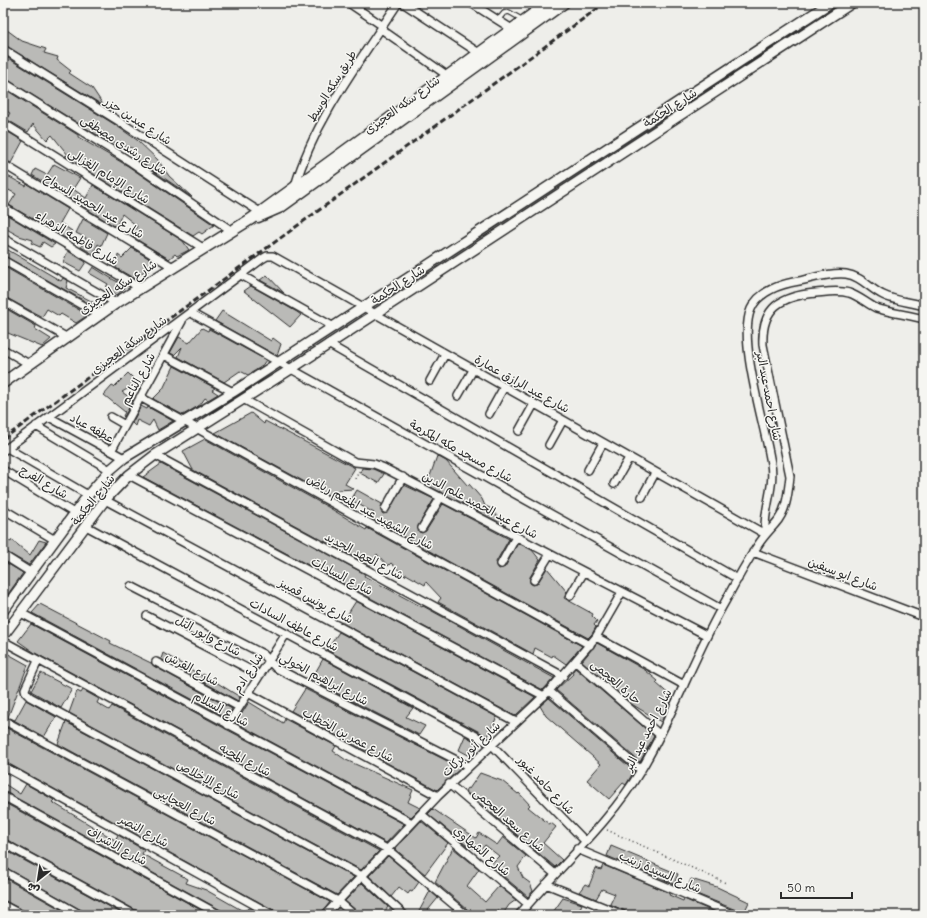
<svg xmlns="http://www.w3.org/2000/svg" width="927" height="918" font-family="Delius,'Playpen Sans Arabic',sans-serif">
<rect width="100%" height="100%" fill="#eeeeea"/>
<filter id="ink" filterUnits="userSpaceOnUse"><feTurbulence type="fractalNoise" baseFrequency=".025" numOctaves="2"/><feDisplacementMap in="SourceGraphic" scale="8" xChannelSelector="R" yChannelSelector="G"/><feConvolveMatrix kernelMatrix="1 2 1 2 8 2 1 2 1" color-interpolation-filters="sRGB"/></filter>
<g filter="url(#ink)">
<path fill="#babab7" stroke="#2b2b2b" d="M3 27 22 41 46 49 44 53 58 57 57 60 71 71 69 73 92 88 104 106 3 44Z
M3 55 114 124 137 140 158 160 169 176 192 197 133 157 135 149 107 141 3 77Z
M3 88 78 135V137L128 166 214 225 202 234 199 232 193 236 66 157 65 156 68 155 52 135 47 140 33 124 28 132 6 119 10 113 3 109Z
M3 129 23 141 11 163 3 159Z
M54 164 80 178 73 189 86 198 93 185 183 241 189 250 177 256 175 254 169 259 131 236 137 226 122 214 116 227 32 175 35 169 47 175Z
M3 170 6 172 4 174 26 186 27 184 68 209 60 223 72 231 67 239 9 205 16 194 3 187Z
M4 213 55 244 51 247 43 242 40 247 31 243 33 240 19 236 3 227Z
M83 219 107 233 101 246 98 244 93 254 81 247 86 238 76 233Z
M3 247 61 281 63 278 68 281 66 288 99 305 97 308 3 255Z
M132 248 158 264 146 272 144 271 135 279 116 268 118 255 122 258Z
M68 251 86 262 80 271 63 262Z
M3 266 88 315 76 323 61 314 59 316 47 309 42 317 3 296Z
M93 267 114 280 127 286 117 295 106 287 108 284 89 273Z
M267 275 284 293 260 280Z
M251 286 297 312 301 315 290 327 244 291Z
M3 307 36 326 35 329 51 339 42 347 3 331Z
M222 311 271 341 273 338 281 344 277 356 215 321Z
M202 328 208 331 209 329 266 360 261 367 248 375 240 371 224 382 178 357 182 347 174 355 170 353 179 337 189 343Z
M174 366 215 388 212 390 218 394 208 400 205 398 200 405 183 415 153 399 163 389Z
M128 373 138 383 122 392 133 400 124 417 123 416 125 412 104 395 112 386 114 387Z
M141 406 147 409 148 407 173 421 158 430 153 420 149 426 137 420 135 426 132 423Z
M251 413 264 424 265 421 355 468 345 484 354 489 338 490 334 498 215 433Z
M205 439 328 507 366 530 367 528 582 646 566 664 553 655 552 657 535 648 533 654 438 602 441 598 426 582 425 585 406 574 405 576 391 563 388 566 377 554 370 566 193 470 183 451Z
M437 456 446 461 468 486 469 484 482 499 485 506 490 508 506 526 423 483 427 478 429 479Z
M161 464 365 574 364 576 381 585 422 607 423 606 554 678 543 690 143 477Z
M362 468 373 469 384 474 378 483 360 473Z
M404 485 434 499 418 526 419 532 422 533 426 531 443 504 509 539 496 562 497 566 499 569 505 567 518 543 532 550 540 560 530 577V583L533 585 537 584 547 568 567 592 564 598 593 614 592 616 597 621 594 625 596 627 592 634 588 638 371 519 374 513 351 500 357 490 382 504 381 511 383 514 387 513Z
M3 537 11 542 12 540 30 555 39 540 46 542 29 565 3 550Z
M3 561 23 573 3 601Z
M356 601 535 697 515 716 342 623Z
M40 604 111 641 110 643 151 663 154 666 232 709 227 718 32 613Z
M31 624 226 729 404 824 386 843 35 653 18 641Z
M339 632 497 717 487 736 327 650Z
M597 643 645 670 658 681 656 683 673 698 661 722 630 703 582 661Z
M3 651 28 665 8 717 3 715Z
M163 653 202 676 203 674 240 697 238 701 161 659Z
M323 659 413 708 406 717 425 726 419 735 311 680Z
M575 668 654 736 640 762 556 690 573 674 572 672Z
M41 673 72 689 61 708 31 691Z
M305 689 461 768 437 790 376 757 367 750 366 751 348 742 342 736 341 738 291 711Z
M83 690 99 699 97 703 109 710 112 706 379 851 361 870 69 713 77 691 81 693Z
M549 698 634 771 626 785 623 783 609 799 587 780 601 764 546 716 540 706Z
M26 700 56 717 44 737 10 718 15 720Z
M249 702 283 723 285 719 336 746 333 751 346 760 413 790 408 802 420 808 411 817 236 723Z
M66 722 354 877 337 895 58 744Z
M3 726 330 902 320 915H278L275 911 3 761Z
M465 736 480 744 472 757 459 750Z
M480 773 502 781 518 794 519 793 530 805 528 807 549 824 551 823 556 827 543 843 562 860 555 867 465 791 467 788 469 789Z
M3 783 20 794 26 784 54 800 52 802 115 840 118 835 144 850 142 854 188 879 186 883 206 890 243 911 250 908 263 915H225L222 911 3 791Z
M3 802 210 915H140L137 911 3 838Z
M433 809 476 838 479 833 497 845 503 837 526 856 518 867 523 878 530 883 533 891 528 897 490 865 499 856 485 845 480 851 466 845 428 814Z
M421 821 448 843 425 874 395 849Z
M611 846 678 874 674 884 607 856Z
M453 848 479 869 467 886 485 902 499 886 516 900 509 905 503 914 498 909 494 915H474L435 882Z
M5 850 125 915H86L83 911 3 866V854Z
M388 856 419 882 412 892 410 891 408 894 399 887 391 897 369 876Z
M603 865 670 893 669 895 683 901 684 899 721 915H628L625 911 610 904 615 894 602 889 596 899 579 892 585 884 589 886 596 868 601 870Z
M3 877 71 915H27L24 911 3 900Z
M691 879 717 887 749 902 743 915H739L736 910 687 890Z
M362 883 388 907 382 915H359L357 911 345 901Z
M430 891 438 898 424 915H417Z
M563 898 582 904 577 915H551Z"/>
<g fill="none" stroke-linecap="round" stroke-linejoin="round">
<defs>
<path id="service" d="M498 20 504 13 509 12 523 20"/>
<path id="minor" d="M349 3 383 26
M403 3 479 53
M471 3 512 29
M535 3 542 7
M381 29 448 76
M3 49 117 120 260 212
M3 82 131 162 232 231
M3 123 203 248
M3 164 173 267
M295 186C315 119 360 61 398 3
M3 207 140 288
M3 238 116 303
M3 260 99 315
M241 275 334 327
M3 301 66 337
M191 313 721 609
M328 344 738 579
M3 349 29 364
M164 355 233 392
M430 381 445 354
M458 396 473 370
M140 397 590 645
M243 399 355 462 374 464 384 468 706 635
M489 414 504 387
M49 417 124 458
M111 417 125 425
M36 426 110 470
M519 431 534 404
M549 445 563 420
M7 448 88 495
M3 451 262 259 267 256H273L765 534
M111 451 182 321
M155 455 563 676
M3 470 74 513
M588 470 603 443
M129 475 544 696
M614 484 629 458
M642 497 655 473
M105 500 516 722
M3 509 55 540
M385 509 403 477
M86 526 491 744 585 841
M422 528 441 497
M765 534C763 510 775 488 771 464 766 428 737 341 751 309 759 291 781 284 799 281 814 278 831 272 846 274 861 276 870 289 883 295 895 301 911 302 924 306
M753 552 924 617
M3 555 30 572
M501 564 516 537
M534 580 550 554
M131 586 263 654 276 668 468 766
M570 596 584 572
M21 613 412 823
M147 616 260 675
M596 637 684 685
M3 641 387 849 466 915
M38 661 25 689 26 693 30 697 362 876 404 915
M156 662 239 707
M576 662 660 735
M549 691 641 770
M248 693 438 796
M3 720 338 901 354 915
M228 725 286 634
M3 766 273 915
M449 784 555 874
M3 796 220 915
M421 814 528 904
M3 843 135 915
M577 849 734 915
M3 871 81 915
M546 884 623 915
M3 905 22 915
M325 915 438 796 549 691 596 637 622 592
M519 915C559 867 609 824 641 770 674 715 694 655 726 600 736 581 746 563 758 545 763 537 769 531 775 524 787 511 788 493 790 476L763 345C761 307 781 296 816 293 827 292 838 290 849 293 859 296 867 304 876 308 891 313 909 315 924 319"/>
<path id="tertiary" d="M3 611 88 495 110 470 124 458 233 392 830 3
M3 636 105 500 129 475 155 455 291 369 852 3"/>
<path id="secondary" d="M258 217 281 207 564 3
M3 383 116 303 251 219 548 3"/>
</defs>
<use href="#service" stroke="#2b2b2b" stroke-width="6"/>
<use href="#minor" stroke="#2b2b2b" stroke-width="10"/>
<use href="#tertiary" stroke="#2b2b2b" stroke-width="12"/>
<use href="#secondary" stroke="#2b2b2b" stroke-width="13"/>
<path stroke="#2b2b2b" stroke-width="1.5" stroke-dasharray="1 3" stroke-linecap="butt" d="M355 479 360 470
M607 830 726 883"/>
<use href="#service" stroke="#f6f6f2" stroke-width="3.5"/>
<use href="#minor" stroke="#f6f6f2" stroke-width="7"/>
<use href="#tertiary" stroke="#f6f6f2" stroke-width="9"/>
<use href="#secondary" stroke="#f6f6f2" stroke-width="10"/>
<path stroke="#2b2b2b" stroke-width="3" stroke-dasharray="6 3" stroke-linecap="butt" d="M3 439 605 3"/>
</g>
</g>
<g text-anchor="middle" stroke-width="3" stroke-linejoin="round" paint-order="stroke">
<g font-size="12" fill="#2b2b2b" stroke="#f6f6f2">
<text transform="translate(332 86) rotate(-58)" y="4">طريق سكه الوسط</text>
<text transform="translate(402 105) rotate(-36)" y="4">شارع سكه العجيزى</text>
<text transform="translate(670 108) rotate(-33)" y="4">شارع الحكمة</text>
<text transform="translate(138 121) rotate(33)" y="4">شارع عبدين جزر</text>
<text transform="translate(124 145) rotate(33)" y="4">شارع رشدى مصطفى</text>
<text transform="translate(109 176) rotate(32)" y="4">شارع الإمام الغزالى</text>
<text transform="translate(94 206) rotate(31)" y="4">شارع عبد الحميد السواح</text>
<text transform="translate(77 238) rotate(31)" y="4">شارع فاطمه الزهراء</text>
<text transform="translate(398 285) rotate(-33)" y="4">شارع الحكمة</text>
<text transform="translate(118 287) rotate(-33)" y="4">شارع سكه العجيزى</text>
<text transform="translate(129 345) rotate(-36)" y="4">شارع سكة العجيزى</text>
<text transform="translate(138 379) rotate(-61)" y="4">شارع الناعم</text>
<text transform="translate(522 384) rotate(29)" y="4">شارع عبد الرازق عمارة</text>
<text transform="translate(769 396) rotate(79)" y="4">شارع احمد عبد البر</text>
<text transform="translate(92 428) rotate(29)" y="4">عطفه عياد</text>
<text transform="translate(461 451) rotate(29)" y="4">شارع مسجد مكه المكرمة</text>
<text transform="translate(44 482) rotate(31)" y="4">شارع الفرج</text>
<text transform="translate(93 500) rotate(-51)" y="4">شارع الحكمة</text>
<text transform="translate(480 505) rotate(28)" y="4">شارع عبد الحميد علم الدين</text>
<text transform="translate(370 512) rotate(29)" y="4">شارع الشهيد عبد المنعم رياض</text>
<text transform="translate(364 556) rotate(28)" y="4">شارع العهد الجديد</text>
<text transform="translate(843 574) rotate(21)" y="4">شارع ابو سيفين</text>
<text transform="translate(342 576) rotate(28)" y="4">شارع السادات</text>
<text transform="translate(316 601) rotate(28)" y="4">شارع يونس قمبيز</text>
<text transform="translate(294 625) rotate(28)" y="4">شارع عاطف السادات</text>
<text transform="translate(208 636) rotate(28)" y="4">شارع وابور التل</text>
<text transform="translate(192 669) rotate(28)" y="4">شارع القرش</text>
<text transform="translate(248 673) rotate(-57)" y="4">شارع ادم</text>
<text transform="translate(324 679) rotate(28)" y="4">شارع ابراهيم الخولي</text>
<text transform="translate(616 682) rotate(41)" y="4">حارة العجمى</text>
<text transform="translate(221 709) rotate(28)" y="4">شارع السلام</text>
<text transform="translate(648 730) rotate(-63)" y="4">شارع احمد عبد البر</text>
<text transform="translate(348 735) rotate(28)" y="4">شارع عمر بن الخطاب</text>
<text transform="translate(471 749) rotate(-43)" y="4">شارع أنور بركات</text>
<text transform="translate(245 760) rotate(28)" y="4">شارع المحبه</text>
<text transform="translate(208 780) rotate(28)" y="4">شارع الإخلاص</text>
<text transform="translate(546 785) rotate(46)" y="4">شارع حامد غبور</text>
<text transform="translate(185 806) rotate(28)" y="4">شارع العجايبى</text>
<text transform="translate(509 820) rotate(41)" y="4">شارع سعد العجمى</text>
<text transform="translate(144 831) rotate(29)" y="4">شارع النصر</text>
<text transform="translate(117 846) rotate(29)" y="4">شارع الاشراف</text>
<text transform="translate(482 851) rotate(40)" y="4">شارع الشهاوي</text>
<text transform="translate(660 872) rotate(23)" y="4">شارع السيدة زينب</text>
</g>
</g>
<rect width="927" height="918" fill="none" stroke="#f6f6f2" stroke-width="16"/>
<rect x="8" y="8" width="911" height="902" fill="none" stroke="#2b2b2b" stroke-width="1.5" filter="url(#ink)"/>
<g transform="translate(38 880) rotate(210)" stroke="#f6f6f2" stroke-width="3" paint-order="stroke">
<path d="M0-3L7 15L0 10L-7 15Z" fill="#2b2b2b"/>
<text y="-6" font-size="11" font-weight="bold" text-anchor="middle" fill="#2b2b2b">ش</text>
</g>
<path d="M781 892v6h71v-6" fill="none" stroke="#2b2b2b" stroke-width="2"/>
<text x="787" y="892" font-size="12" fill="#2b2b2b" stroke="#f6f6f2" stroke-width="3" paint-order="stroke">50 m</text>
</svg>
